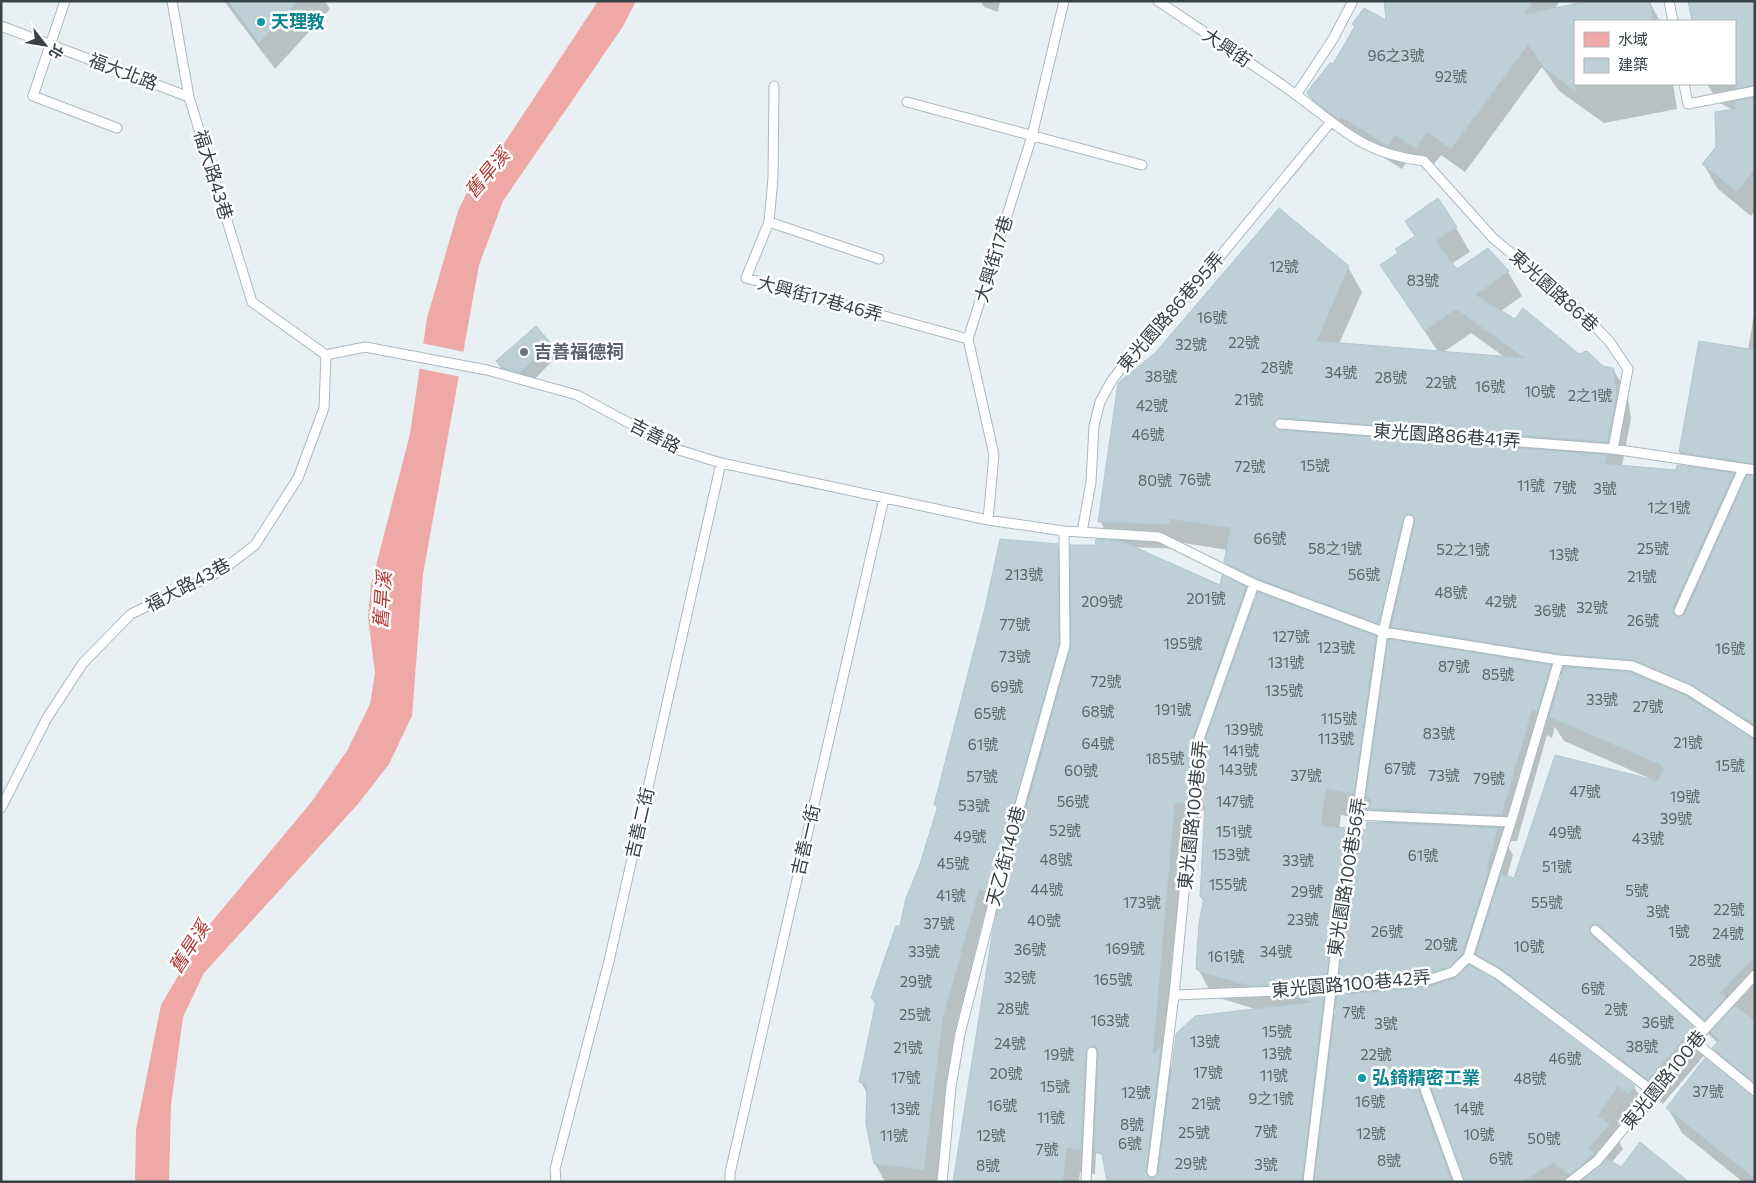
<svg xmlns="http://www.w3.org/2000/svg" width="1756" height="1183" font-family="Commissioner,'Noto Sans TC',sans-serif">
<rect width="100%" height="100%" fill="#e8f0f3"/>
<path fill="#eea9a7" d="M598 1H636L622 28 503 201 479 265 423 574 412 716 389 764 358 804 204 973 183 1017 171 1105 169 1182H135L136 1130 161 1005 205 930 313 800 348 749 370 704 375 673 368 617 371 585 410 434 427 318 458 211 474 178 499 151Z"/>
<path fill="#e8f0f3" d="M421 343 465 352 461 377 417 368Z"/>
<path fill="#0003" fill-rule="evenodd" d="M224 1H325L330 9 275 69Z
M981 1H1000L998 12 984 7Z
M1386 1H1560L1555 9 1649 1 1660 21H1575V84H1673L1677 109 1604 123 1559 91 1542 67 1465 172 1441 155 1428 171 1409 158 1402 169 1355 140 1353 142 1324 120 1310 96 1333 66 1356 28 1354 24 1387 22Z
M1690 1H1755V211L1751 216 1718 189 1704 165 1717 147 1733 110 1718 102 1707 84H1735V21H1693Z
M1406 221 1456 228 1470 252 1451 264 1456 271 1488 249 1508 272 1522 296 1501 311 1603 367 1613 369 1627 393 1631 418 1622 466 1677 471 1689 468 1680 452 1700 343 1748 350 1755 309V1095L1728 1073 1714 1048 1718 1043 1614 949 1606 950 1693 1028 1707 1052 1663 1104 1517 993 1503 987 1634 1087 1649 1111 1643 1118 1632 1109 1615 1135 1623 1149 1611 1163 1621 1169 1687 1182H1466L1438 1107 1433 1110 1456 1182H1108L1097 1126 1095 1174 1080 1172 1079 1182H955L998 916H994L957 1045 941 1182H885L875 1164 868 1095 861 1082 876 1005 872 998 901 928 938 810 935 804 1057 546 1072 571 1096 547 1111 542 1100 521 1348 267 1362 292 1339 344 1438 352 1382 265 1399 253 1416 237ZM1471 333 1506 358 1442 353ZM1278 412 1290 432H1287L1276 413ZM1738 483 1744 484 1742 489ZM1183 543 1228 550 1226 562 1239 585 1221 587 1131 547 1182 549ZM1246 590 1258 596 1255 604ZM1396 633 1401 642 1394 641ZM1378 642 1389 646 1387 657ZM1555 675 1562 676 1560 683ZM1555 727 1564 741 1651 779 1515 879 1507 877 1513 855 1505 841H1517L1547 735 1552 738ZM1202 807 1205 814 1201 897 1204 903 1198 969 1213 996 1258 1010 1172 1068 1168 1060 1189 827 1200 828ZM1370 808 1379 823 1367 831 1358 849 1347 830 1339 829 1341 815 1368 820ZM1483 964 1491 979 1480 972ZM1343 988 1347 995 1342 996ZM1336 1009 1335 1017 1331 1010Z
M549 343 557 356 528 386 505 375 497 362Z
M1755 1098V1182H1743L1682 1133 1668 1108Z"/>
<path fill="#becfd5" stroke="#b1c8cf" d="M228 1H298L259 43Z
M1384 1H1533L1525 14 1589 1H1650L1653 21H1575V91L1544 68 1528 45 1451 149 1427 132 1415 149 1395 135 1388 146 1341 117 1339 120 1309 96 1307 92 1330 63 1333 64 1355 26 1352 24 1364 8 1386 20Z
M1688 1H1755V85L1735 89V21H1692Z
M1755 97V168L1737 192 1702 164 1716 147 1715 112 1735 109V101Z
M1438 198 1457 227 1436 241 1457 269 1488 248 1509 271 1476 295 1515 319 1523 308 1579 354 1587 351 1603 366 1613 368 1617 393 1608 442 1280 418 1275 421V427L1280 430 1607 455 1605 464 1676 470 1677 465 1734 473 1673 608 1674 614 1679 617 1685 614 1747 475 1755 476V725L1692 685 1634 660 1560 654 1391 627 1415 521 1411 514H1407L1403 519 1379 624 1256 578 1224 562 1230 528 1170 519 1169 525 1098 522 1118 383 1155 353 1279 208 1349 266 1317 341 1524 358 1456 309 1425 331 1380 265 1398 253 1395 249 1415 236 1405 221Z
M536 326 550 342 520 373 504 368 496 361Z
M1699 341 1755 350V464L1679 452Z
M1000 539 1058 544 1059 644 990 892 979 890 943 1018 924 1170 874 1164 866 1124 867 1084 859 1082 876 1001 871 998 896 926H900L906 898 919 867 938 806 934 805 985 608Z
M1096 539 1121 541 1220 585 1222 575 1246 587 1193 737 1186 804 1175 803 1153 1054 1161 1046 1146 1174 1152 1178 1158 1173 1176 1034 1195 1016 1313 1002 1293 997 1324 995 1302 1182H1107L1102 1154 1094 1152 1098 1052 1096 1047 1092 1046 1086 1052 1081 1150 1067 1148 1063 1182H953L993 929 1071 646 1070 545H1095Z
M1258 592 1376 636 1354 794 1326 789 1321 826 1348 828 1337 889 1326 983 1251 986 1203 973 1196 969 1199 923 1204 898 1200 897 1205 805H1199L1205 740Z
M1388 639 1551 665 1537 712 1532 710 1502 815 1369 809 1371 798 1366 797Z
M1564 667 1630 672 1686 696 1755 739V957L1720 993 1726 997 1705 1020 1599 925 1594 924 1589 928 1591 935 1694 1027 1648 1080 1502 969 1476 954 1501 874 1514 878 1555 755 1658 781 1663 766 1549 717Z
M1367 822 1498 828 1487 869 1489 870 1462 954 1450 967 1424 975 1338 982 1349 891 1361 829 1366 830Z
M1469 965 1495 979 1635 1086 1629 1094 1618 1086 1598 1116 1610 1124 1588 1149 1595 1153 1569 1175 1553 1163 1522 1182H1465L1431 1087 1423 1083 1420 1085 1419 1091 1452 1182H1314L1337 995 1427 987 1455 978Z
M1735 1005 1755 1021V1083L1712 1048 1719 1040 1710 1032Z
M1705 1058 1755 1097V1179L1666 1108Z
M1640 1142 1689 1182H1580L1607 1159 1621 1167Z"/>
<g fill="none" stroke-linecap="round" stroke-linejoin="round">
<defs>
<path id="service" d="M65 1 33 96 117 128
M172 1 189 97 252 302 326 355
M1158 1C1204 32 1250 62 1295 94 1343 129 1361 153 1424 161L1493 238 1578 309 1609 341 1628 369 1613 449
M1669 1 1673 21
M1 26 189 97
M1684 84 1688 104 1755 91
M774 86 773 178 769 222 746 278 968 339
M1296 95 1333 39 1353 1
M907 102 1142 165
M769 222 879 259
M326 355 365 347 487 370 577 395 679 450 721 463 988 520 1064 531 1159 537 1254 584 1383 632 1559 660 1632 666 1689 690 1755 733
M1280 424 1613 449 1755 470
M988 520 994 455 968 339 1032 136 1064 1
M1082 532 1091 482 1094 426 1100 402 1112 380 1137 349 1194 288 1330 123
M1679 611 1743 469
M1 808 47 718 83 663 131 614 221 571 255 545 298 478 324 408 326 355
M1357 815 1511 822
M1595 930 1705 1029
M1468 957 1511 822 1559 660
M1174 995 1199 739 1254 584
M1695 1042 1755 1091
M1425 1089 1459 1182
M1152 1172 1174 995 1330 989 1425 981 1453 972 1468 957 1498 974 1655 1093
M556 1182 555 1169 609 961 721 463
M730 1182V1173L884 498
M942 1182 951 1087 960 1034 1000 876 1065 645 1064 531
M1086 1182 1092 1052
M1308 1182 1343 890 1357 815 1383 632 1409 520
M1570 1182 1597 1161 1705 1029 1755 975"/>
</defs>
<use href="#service" stroke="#abb9bf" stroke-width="11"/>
<use href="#service" stroke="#fff" stroke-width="9"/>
</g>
<g fill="#0f9aa8" stroke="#fff" stroke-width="2">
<circle cx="261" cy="22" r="5"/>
<circle cx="1362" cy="1078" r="5"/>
</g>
<circle fill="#6b7280" stroke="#fff" stroke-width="2" cx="524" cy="352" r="5"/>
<g text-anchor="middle" stroke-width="5" stroke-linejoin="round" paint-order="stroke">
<g font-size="15" fill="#59666a">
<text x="1396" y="61">96之3號</text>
<text x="1451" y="82">92號</text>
<text x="1284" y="272">12號</text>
<text x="1423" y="286">83號</text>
<text x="1212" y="323">16號</text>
<text x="1244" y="348">22號</text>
<text x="1191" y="350">32號</text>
<text x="1277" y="373">28號</text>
<text x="1341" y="378">34號</text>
<text x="1161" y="382">38號</text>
<text x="1391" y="383">28號</text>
<text x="1441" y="388">22號</text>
<text x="1490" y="392">16號</text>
<text x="1540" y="397">10號</text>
<text x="1590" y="401">2之1號</text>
<text x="1249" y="405">21號</text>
<text x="1152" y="411">42號</text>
<text x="1148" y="440">46號</text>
<text x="1315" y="471">15號</text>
<text x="1250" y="472">72號</text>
<text x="1195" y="485">76號</text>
<text x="1155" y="486">80號</text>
<text x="1531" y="491">11號</text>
<text x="1565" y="493">7號</text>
<text x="1605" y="494">3號</text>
<text x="1669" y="513">1之1號</text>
<text x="1270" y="544">66號</text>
<text x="1335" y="554">58之1號</text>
<text x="1653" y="554">25號</text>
<text x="1463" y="555">52之1號</text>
<text x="1564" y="560">13號</text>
<text x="1024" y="580">213號</text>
<text x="1364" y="580">56號</text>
<text x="1642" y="582">21號</text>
<text x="1451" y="598">48號</text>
<text x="1206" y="604">201號</text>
<text x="1102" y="607">209號</text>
<text x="1501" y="607">42號</text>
<text x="1592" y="613">32號</text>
<text x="1550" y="616">36號</text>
<text x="1643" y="626">26號</text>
<text x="1015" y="630">77號</text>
<text x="1291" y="642">127號</text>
<text x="1183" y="649">195號</text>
<text x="1336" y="653">123號</text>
<text x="1730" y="654">16號</text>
<text x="1015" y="662">73號</text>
<text x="1286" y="668">131號</text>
<text x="1454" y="672">87號</text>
<text x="1498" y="680">85號</text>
<text x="1106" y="687">72號</text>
<text x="1007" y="692">69號</text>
<text x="1284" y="696">135號</text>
<text x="1602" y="705">33號</text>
<text x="1648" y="712">27號</text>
<text x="1173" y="715">191號</text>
<text x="1098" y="717">68號</text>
<text x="990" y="719">65號</text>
<text x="1339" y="724">115號</text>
<text x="1244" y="735">139號</text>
<text x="1439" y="739">83號</text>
<text x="1336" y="744">113號</text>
<text x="1688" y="748">21號</text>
<text x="1098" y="749">64號</text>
<text x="983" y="750">61號</text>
<text x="1241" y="756">141號</text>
<text x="1165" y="764">185號</text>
<text x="1730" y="771">15號</text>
<text x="1400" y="774">67號</text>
<text x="1238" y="775">143號</text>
<text x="1081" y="776">60號</text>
<text x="1306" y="781">37號</text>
<text x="1444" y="781">73號</text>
<text x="982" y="782">57號</text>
<text x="1489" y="784">79號</text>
<text x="1585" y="797">47號</text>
<text x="1685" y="802">19號</text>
<text x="1073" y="807">56號</text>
<text x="1235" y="807">147號</text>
<text x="974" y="811">53號</text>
<text x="1676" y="824">39號</text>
<text x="1065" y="836">52號</text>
<text x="1234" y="837">151號</text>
<text x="1565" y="838">49號</text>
<text x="970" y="842">49號</text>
<text x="1648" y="844">43號</text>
<text x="1231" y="860">153號</text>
<text x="1423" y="861">61號</text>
<text x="1056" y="865">48號</text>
<text x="1298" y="866">33號</text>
<text x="953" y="869">45號</text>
<text x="1557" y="872">51號</text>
<text x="1228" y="890">155號</text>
<text x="1047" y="895">44號</text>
<text x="1637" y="896">5號</text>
<text x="1307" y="897">29號</text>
<text x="951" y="901">41號</text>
<text x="1142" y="908">173號</text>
<text x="1547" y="908">55號</text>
<text x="1729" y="915">22號</text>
<text x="1658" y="917">3號</text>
<text x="1303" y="925">23號</text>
<text x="1044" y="926">40號</text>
<text x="939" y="929">37號</text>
<text x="1387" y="937">26號</text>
<text x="1679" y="937">1號</text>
<text x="1728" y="939">24號</text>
<text x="1441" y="950">20號</text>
<text x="1529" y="952">10號</text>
<text x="1125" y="954">169號</text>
<text x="1030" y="955">36號</text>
<text x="924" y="957">33號</text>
<text x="1276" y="957">34號</text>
<text x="1226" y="962">161號</text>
<text x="1705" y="966">28號</text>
<text x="1020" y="983">32號</text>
<text x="1113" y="985">165號</text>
<text x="916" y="987">29號</text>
<text x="1593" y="994">6號</text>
<text x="1013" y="1014">28號</text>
<text x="1616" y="1015">2號</text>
<text x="1354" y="1018">7號</text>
<text x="915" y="1020">25號</text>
<text x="1110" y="1026">163號</text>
<text x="1658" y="1028">36號</text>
<text x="1386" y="1029">3號</text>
<text x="1277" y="1037">15號</text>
<text x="1205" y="1047">13號</text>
<text x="1010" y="1049">24號</text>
<text x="1642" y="1052">38號</text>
<text x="908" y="1053">21號</text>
<text x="1277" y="1059">13號</text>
<text x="1059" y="1060">19號</text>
<text x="1376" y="1060">22號</text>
<text x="1565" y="1064">46號</text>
<text x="1208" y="1078">17號</text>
<text x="1006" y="1079">20號</text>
<text x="1274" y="1081">11號</text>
<text x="906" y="1083">17號</text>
<text x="1530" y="1084">48號</text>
<text x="1055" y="1092">15號</text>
<text x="1708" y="1097">37號</text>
<text x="1136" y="1098">12號</text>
<text x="1271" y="1104">9之1號</text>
<text x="1370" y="1107">16號</text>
<text x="1206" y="1109">21號</text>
<text x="1002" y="1111">16號</text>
<text x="905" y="1114">13號</text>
<text x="1469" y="1114">14號</text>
<text x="1051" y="1123">11號</text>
<text x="1132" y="1130">8號</text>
<text x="1266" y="1137">7號</text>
<text x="1194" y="1138">25號</text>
<text x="1371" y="1139">12號</text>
<text x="1479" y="1140">10號</text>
<text x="894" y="1141">11號</text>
<text x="991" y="1141">12號</text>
<text x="1544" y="1144">50號</text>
<text x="1130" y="1149">6號</text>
<text x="1047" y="1155">7號</text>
<text x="1501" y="1164">6號</text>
<text x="1389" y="1166">8號</text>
<text x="1191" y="1169">29號</text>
<text x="1266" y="1170">3號</text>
<text x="988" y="1171">8號</text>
</g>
<g font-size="18" font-weight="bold" fill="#0d838f" stroke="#fff" text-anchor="start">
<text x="271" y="28">天理教</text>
<text x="1372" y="1084">弘錡精密工業</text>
</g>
<g font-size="18" fill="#374347" stroke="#fff">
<text transform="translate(1227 48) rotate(34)" y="6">大興街</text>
<text transform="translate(123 72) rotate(21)" y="6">福大北路</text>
<text transform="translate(213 175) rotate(73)" y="6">福大路43巷</text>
<text transform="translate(994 259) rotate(-73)" y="6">大興街17巷</text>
<text transform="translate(1554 291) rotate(42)" y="6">東光園路86巷</text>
<text transform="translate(820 299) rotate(15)" y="6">大興街17巷46弄</text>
<text transform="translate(1171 312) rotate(-49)" y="6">東光園路86巷95弄</text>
<text transform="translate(655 436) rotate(27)" y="6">吉善路</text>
<text transform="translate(1447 436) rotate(4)" y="6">東光園路86巷41弄</text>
<text transform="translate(188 585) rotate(-28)" y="6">福大路43巷</text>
<text transform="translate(1193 815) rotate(-84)" y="6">東光園路100巷6弄</text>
<text transform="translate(640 823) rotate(-77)" y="6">吉善二街</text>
<text transform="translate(806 840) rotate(-77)" y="6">吉善一街</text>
<text transform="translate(1006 856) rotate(-75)" y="6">天乙街140巷</text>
<text transform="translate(1347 877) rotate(-81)" y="6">東光園路100巷56弄</text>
<text transform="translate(1351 984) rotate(-5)" y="6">東光園路100巷42弄</text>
<text transform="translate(1664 1080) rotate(-51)" y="6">東光園路100巷</text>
</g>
<g font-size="18" font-weight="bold" fill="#5b616d" stroke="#fff" text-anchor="start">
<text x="534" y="358">吉善福德祠</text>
</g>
<g font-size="19" font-style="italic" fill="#af3934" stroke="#fff">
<text transform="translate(487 173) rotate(-50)" y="7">舊旱溪</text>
<text transform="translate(382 600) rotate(-86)" y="7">舊旱溪</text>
<text transform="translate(189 947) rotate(-57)" y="7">舊旱溪</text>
</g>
</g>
<rect width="1756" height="1183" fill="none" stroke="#374347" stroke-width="5"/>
<rect x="1574" y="20" width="162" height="65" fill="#ffffff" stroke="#afb4b5"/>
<rect x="1584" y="32" width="25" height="15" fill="#eea9a7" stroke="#afb4b5"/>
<text x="1618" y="45" font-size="15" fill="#374347">水域</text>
<rect x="1584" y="58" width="25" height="15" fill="#becfd5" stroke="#afb4b5"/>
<text x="1618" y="70" font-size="15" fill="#374347">建築</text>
<g transform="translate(45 45) rotate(121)" stroke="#ffffff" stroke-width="4" paint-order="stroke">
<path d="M0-4L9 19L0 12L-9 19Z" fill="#374347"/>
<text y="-8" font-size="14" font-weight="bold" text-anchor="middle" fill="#374347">北</text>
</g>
</svg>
